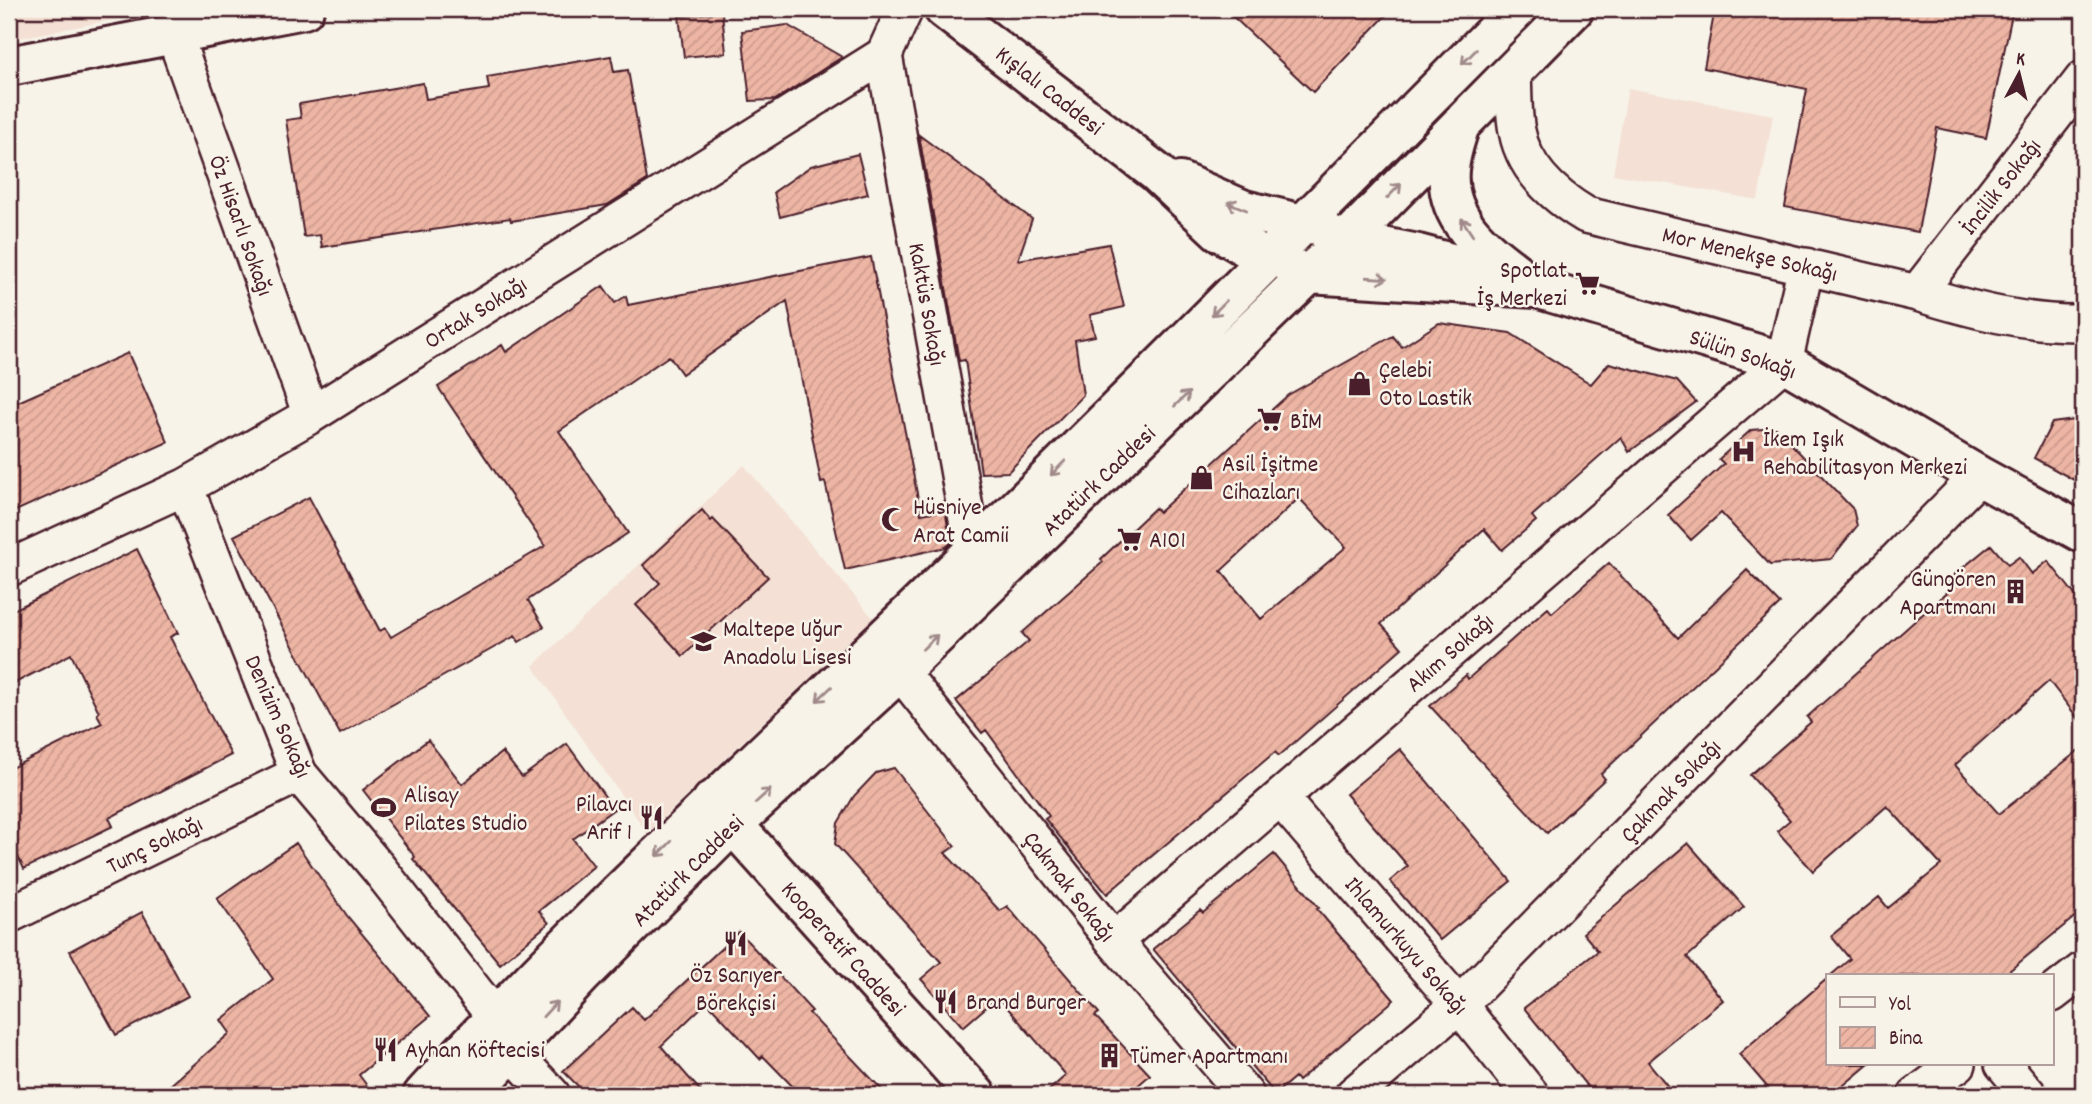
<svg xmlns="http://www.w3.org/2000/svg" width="2092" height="1104" font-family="Dekko,sans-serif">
<defs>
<pattern id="building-hatch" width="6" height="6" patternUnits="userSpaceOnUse" patternTransform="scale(1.75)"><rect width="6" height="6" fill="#edb5a4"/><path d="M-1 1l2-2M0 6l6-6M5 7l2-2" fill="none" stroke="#cd9b8d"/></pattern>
</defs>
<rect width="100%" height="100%" fill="#f7f3e8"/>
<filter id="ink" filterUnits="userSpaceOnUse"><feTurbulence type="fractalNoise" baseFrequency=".0143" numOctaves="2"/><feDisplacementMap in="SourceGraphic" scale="14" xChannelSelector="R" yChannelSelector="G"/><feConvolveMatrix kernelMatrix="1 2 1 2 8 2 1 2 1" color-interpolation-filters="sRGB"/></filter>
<g filter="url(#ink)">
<path fill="#f4e0d4" d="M19 9H169L19 38 9 21Z
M1628 88 1773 115 1758 200 1613 174Z
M744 465 873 618 647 833 533 666Z"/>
<path fill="url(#building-hatch)" stroke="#4a1f2b" stroke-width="2" fill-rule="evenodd" d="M1225 9H1392L1313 92Z
M1715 9H2013L1986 138 1937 128 1918 232 1785 207 1807 89 1704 68Z
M722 12 726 53 684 57 679 16Z
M787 25 842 57 775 100 750 101 742 31Z
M611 56 614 72 628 70 647 180 607 205 511 221 510 218 322 247 320 235 304 237 286 120 301 118 299 104 423 83 426 99 489 89 487 77Z
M919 135 1032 219 1018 260 1109 244 1124 307 1090 315 1095 336 1075 340 1083 395 1008 472 981 473 965 360 959 361Z
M858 154 868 194 780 217 774 192 811 166Z
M871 257 921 514 945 510 951 543 946 547 845 570 825 482 821 483 787 301 682 374 669 356 559 431 628 533 528 600 544 627 519 642 515 636 340 734 234 536 309 497 380 631 385 628 391 637 545 546 438 387 502 345 506 352 603 286 615 303 626 296 628 305Z
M1439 323 1510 333 1591 384 1609 363 1677 381 1696 402 1629 452 1621 437 1532 516 1536 521 1502 550 1484 529 1381 624 1402 648 1279 756 1275 752 1107 894 1045 819 1049 816 986 730 982 733 956 701 1029 641 1022 633 1103 562 1101 559 1155 508 1159 512 1288 395 1393 336 1402 347ZM1299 498 1346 547 1261 619 1221 571Z
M128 353 168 442 9 514V406Z
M2083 419V485L2034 458 2052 423Z
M1776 428 1853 509 1857 526 1831 559 1770 565 1721 513 1691 540 1668 515 1724 464 1719 459 1751 430Z
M702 510 711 521 713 519 768 577 683 656 636 605 660 583 643 565Z
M1991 545 2008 565 2019 557 2032 574 2048 561 2083 605V725L2049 681 1955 765 1999 814 2083 747V910L2003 976H1830L1850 959 1831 936 1879 897 1888 908 1941 865 1887 806 1813 871 1777 831 1790 820 1750 775 1811 722 1807 717 1953 587 1948 580Z
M137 549 178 633 170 637 231 755 109 818 113 826 24 869 9 838V769L102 723 97 714 99 712 71 654 9 686V612Z
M1609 563 1678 638 1747 570 1780 604 1601 774 1605 779 1547 833 1430 706 1466 675 1468 679 1548 608 1552 613Z
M428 740 462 784 502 752 522 777 567 744 614 809 573 839 594 866 539 911 549 923 500 964 413 859 415 857 363 790Z
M1400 749 1511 881 1440 940 1390 881 1408 866 1346 794Z
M894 768 955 846 945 853 1000 911 1007 906 1099 1013 1095 1016 1150 1075 1127 1095H1044L1066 1075 998 997 963 1027 921 979 941 962 835 844 838 823 854 796 876 773Z
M296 843 348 917 430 1016 359 1075 374 1095H159L230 1033 221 1020 273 979 217 898Z
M1688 843 1744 907 1687 957 1723 1000 1648 1062 1675 1095H1594L1524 1008 1598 951 1583 933Z
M1274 854 1319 908 1317 909 1394 1000 1298 1081 1295 1077 1275 1094 1153 949 1200 910 1203 913Z
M142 912 188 996 116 1035 70 951Z
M739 932 812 1011 809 1013 887 1095H801L763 1056 760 1059 707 1002 661 1046 704 1095H587L563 1071 632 1007 644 1020Z
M1828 978V1064H1869L1832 1095H1774L1739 1054Z"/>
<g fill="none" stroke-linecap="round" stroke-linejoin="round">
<defs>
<path id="minor" d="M174 34 311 415
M884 55 973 553
M1513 70C1514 90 1513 112 1517 131 1524 169 1554 196 1586 215L1917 293C1972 310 2025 324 2083 323
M1917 293 2083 79
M185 487 299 774 379 869 495 1017
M9 568 185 487 311 415 884 55 905 9
M900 671 1114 941 1246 1095
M1280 798 1459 1005 1531 1095
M9 915 299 774
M1114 941 1784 362 1806 266
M2052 994 2083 970
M511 1051 552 1095
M2003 1064 2029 1095
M1353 1095 1459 1005 1979 476
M1916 1095 1958 1064"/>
<path id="tertiary" d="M944 9 1156 172 1219 231 1268 260
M9 66 304 9
M1180 182 1244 210 1302 224
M1536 288 1784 362 1979 476 2083 533
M712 801 976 1095"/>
<path id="primary" d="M1460 125C1456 137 1452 149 1450 162 1439 223 1494 256 1536 288
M1328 234 1347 240 1418 254 1463 266
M1294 269 1309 274 1536 288
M423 1095C597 904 790 732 974 551 1157 372 1337 190 1517 9
M470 1095 581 976 733 824 900 671 1309 274 1347 240 1574 9"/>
</defs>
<use href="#minor" stroke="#4a1f2b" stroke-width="40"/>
<use href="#tertiary" stroke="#4a1f2b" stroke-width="44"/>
<use href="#primary" stroke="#4a1f2b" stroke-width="44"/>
<use href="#minor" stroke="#f7f3e8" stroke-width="35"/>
<use href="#tertiary" stroke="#f7f3e8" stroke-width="38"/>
<use href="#primary" stroke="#f7f3e8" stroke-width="38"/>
</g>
<defs><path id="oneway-shaft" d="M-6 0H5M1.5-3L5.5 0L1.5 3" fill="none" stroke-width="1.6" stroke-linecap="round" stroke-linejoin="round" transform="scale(1.75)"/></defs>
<g stroke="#a0898a">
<use href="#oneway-shaft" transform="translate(1469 57) rotate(135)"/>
<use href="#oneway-shaft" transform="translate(1394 191) rotate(-46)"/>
<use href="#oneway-shaft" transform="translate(1237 206) rotate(-158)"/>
<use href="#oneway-shaft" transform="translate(1467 227) rotate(-123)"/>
<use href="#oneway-shaft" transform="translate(1377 278) rotate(4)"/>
<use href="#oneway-shaft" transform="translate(1219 308) rotate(135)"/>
<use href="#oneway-shaft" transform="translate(1182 399) rotate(-44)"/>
<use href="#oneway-shaft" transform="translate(1058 468) rotate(135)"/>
<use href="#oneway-shaft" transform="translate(930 642) rotate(-44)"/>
<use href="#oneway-shaft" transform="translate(824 694) rotate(136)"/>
<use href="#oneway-shaft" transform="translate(763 796) rotate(-42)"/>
<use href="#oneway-shaft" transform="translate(664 849) rotate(135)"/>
<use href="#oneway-shaft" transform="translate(550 1009) rotate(-47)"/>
</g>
</g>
<defs>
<symbol id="supermarket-bare" viewBox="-9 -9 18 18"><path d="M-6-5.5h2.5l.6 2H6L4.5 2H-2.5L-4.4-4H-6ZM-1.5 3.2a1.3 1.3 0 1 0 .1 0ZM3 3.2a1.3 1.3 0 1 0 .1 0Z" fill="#4a1f2b" stroke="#f7f3e8" stroke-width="2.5" paint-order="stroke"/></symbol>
<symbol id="shop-bare" viewBox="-9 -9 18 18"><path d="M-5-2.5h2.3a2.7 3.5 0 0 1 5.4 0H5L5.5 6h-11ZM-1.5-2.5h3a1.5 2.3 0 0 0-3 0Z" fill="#4a1f2b" stroke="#f7f3e8" stroke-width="2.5" paint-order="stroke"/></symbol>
<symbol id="hospital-bare" viewBox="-9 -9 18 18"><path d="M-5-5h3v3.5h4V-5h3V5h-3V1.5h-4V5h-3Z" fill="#4a1f2b" stroke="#f7f3e8" stroke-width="2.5" paint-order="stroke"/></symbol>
<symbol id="mosque-bare" viewBox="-9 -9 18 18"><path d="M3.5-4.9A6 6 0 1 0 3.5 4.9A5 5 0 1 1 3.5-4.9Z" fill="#4a1f2b" stroke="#f7f3e8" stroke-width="2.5" paint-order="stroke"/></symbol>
<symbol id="building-bare" viewBox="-9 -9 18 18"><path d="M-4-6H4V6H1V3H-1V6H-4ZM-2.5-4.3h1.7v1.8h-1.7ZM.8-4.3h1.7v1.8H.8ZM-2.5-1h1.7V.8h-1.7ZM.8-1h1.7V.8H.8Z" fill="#4a1f2b" stroke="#f7f3e8" stroke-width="2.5" paint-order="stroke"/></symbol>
<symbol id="school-bare" viewBox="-9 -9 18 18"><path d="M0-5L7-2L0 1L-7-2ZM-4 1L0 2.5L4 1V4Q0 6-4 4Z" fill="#4a1f2b" stroke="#f7f3e8" stroke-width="2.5" paint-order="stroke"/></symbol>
<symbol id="stadium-bare" viewBox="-9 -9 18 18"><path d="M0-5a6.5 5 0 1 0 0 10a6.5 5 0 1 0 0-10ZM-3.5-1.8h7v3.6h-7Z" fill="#4a1f2b" stroke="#f7f3e8" stroke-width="2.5" paint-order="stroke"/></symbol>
<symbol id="restaurant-bare" viewBox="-9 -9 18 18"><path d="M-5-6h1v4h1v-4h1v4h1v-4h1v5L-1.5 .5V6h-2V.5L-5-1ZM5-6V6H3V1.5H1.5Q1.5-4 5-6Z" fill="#4a1f2b" stroke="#f7f3e8" stroke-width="2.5" paint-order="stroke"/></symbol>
</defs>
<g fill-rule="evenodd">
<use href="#supermarket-bare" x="1570" y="266" width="35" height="35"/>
<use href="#shop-bare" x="1342" y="366" width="35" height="35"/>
<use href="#supermarket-bare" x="1252" y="402" width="35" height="35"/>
<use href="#hospital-bare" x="1726" y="434" width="35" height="35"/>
<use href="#shop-bare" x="1184" y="460" width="35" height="35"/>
<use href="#mosque-bare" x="876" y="502" width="35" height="35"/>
<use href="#supermarket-bare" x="1112" y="522" width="35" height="35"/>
<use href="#building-bare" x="1998" y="574" width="35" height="35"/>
<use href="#school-bare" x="686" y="624" width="35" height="35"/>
<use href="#stadium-bare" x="366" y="790" width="35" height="35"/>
<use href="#restaurant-bare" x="634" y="800" width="35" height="35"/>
<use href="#restaurant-bare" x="718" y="926" width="35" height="35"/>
<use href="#restaurant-bare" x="928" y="984" width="35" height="35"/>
<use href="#restaurant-bare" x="368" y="1032" width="35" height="35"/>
<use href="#building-bare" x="1092" y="1038" width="35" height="35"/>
</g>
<g text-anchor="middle" stroke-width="5" stroke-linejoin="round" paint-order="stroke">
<g font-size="24" fill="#4a1f2b" stroke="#f7f3e8">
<text transform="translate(1050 90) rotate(38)" y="8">Kışlalı Caddesi</text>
<text transform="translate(2000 186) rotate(-52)" y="8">İncilik Sokağı</text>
<text transform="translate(242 225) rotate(70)" y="8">Öz Hisarlı Sokağı</text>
<text transform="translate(1750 253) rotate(13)" y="8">Mor Menekşe Sokağı</text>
<text transform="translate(928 304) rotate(80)" y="8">Kaktüs Sokağı</text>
<text transform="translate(475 312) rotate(-32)" y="8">Ortak Sokağı</text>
<text transform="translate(1743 353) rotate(19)" y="8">Sülün Sokağı</text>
<text transform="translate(1098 480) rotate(-44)" y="8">Atatürk Caddesi</text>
<text transform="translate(1449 652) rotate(-41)" y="8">Akım Sokağı</text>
<text transform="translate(279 716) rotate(66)" y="8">Denizim Sokağı</text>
<text transform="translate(1670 790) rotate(-46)" y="8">Çakmak Sokağı</text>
<text transform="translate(154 844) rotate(-26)" y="8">Tunç Sokağı</text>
<text transform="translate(687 870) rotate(-45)" y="8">Atatürk Caddesi</text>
<text transform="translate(1070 886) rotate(52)" y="8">Çakmak Sokağı</text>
<text transform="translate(1407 945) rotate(49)" y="8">Ihlamurkuyu Sokağı</text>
<text transform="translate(844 948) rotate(48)" y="8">Kooperatif Caddesi</text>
</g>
<g font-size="24" fill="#4a1f2b" stroke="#f7f3e8" text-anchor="start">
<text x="1567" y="277" text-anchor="end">Spotlat<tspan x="1567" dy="28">İş Merkezi</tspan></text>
<text x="1379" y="377">Çelebi<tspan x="1379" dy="28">Oto Lastik</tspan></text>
<text x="1290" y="428">BİM</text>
<text x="1763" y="446">İkem Işık<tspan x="1763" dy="28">Rehabilitasyon Merkezi</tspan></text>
<text x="1222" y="471">Asil İşitme<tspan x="1222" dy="28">Cihazları</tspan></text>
<text x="913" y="514">Hüsniye<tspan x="913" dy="28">Arat Camii</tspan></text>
<text x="1149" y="547">A101</text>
<text x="1996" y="586" text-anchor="end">Güngören<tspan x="1996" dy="28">Apartmanı</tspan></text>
<text x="723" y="636">Maltepe Uğur<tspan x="723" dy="28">Anadolu Lisesi</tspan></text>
<text x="404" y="802">Alisay<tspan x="404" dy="28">Pilates Studio</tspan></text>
<text x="632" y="811" text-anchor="end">Pilavcı<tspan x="632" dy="28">Arif 1</tspan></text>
<text x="736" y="982" text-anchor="middle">Öz Sarıyer<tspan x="736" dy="28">Börekçisi</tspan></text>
<text x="966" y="1009">Brand Burger</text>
<text x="405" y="1057">Ayhan Köftecisi</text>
<text x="1130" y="1063">Tümer Apartmanı</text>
</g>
</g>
<rect width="2092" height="1104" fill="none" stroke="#f7f3e8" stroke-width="35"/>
<rect x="18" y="18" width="2057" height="1069" fill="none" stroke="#4a1f2b" stroke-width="2.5" filter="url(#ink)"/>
<rect x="1826" y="974" width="228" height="91" fill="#f7f3e8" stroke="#b29e9c" stroke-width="2"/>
<rect x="1840" y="997" width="35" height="10" fill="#f7f3e8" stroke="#b29e9c" stroke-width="2"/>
<text x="1889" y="1010" font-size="21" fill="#4a1f2b">Yol</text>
<rect x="1840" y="1027" width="35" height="21" fill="url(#building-hatch)" stroke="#b29e9c" stroke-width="2"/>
<text x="1889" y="1044" font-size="21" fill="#4a1f2b">Bina</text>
<g transform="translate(2019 74) rotate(7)" stroke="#f7f3e8" stroke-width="5" paint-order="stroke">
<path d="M0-5L12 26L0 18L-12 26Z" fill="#4a1f2b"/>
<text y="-10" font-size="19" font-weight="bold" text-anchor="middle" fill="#4a1f2b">K</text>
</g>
</svg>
